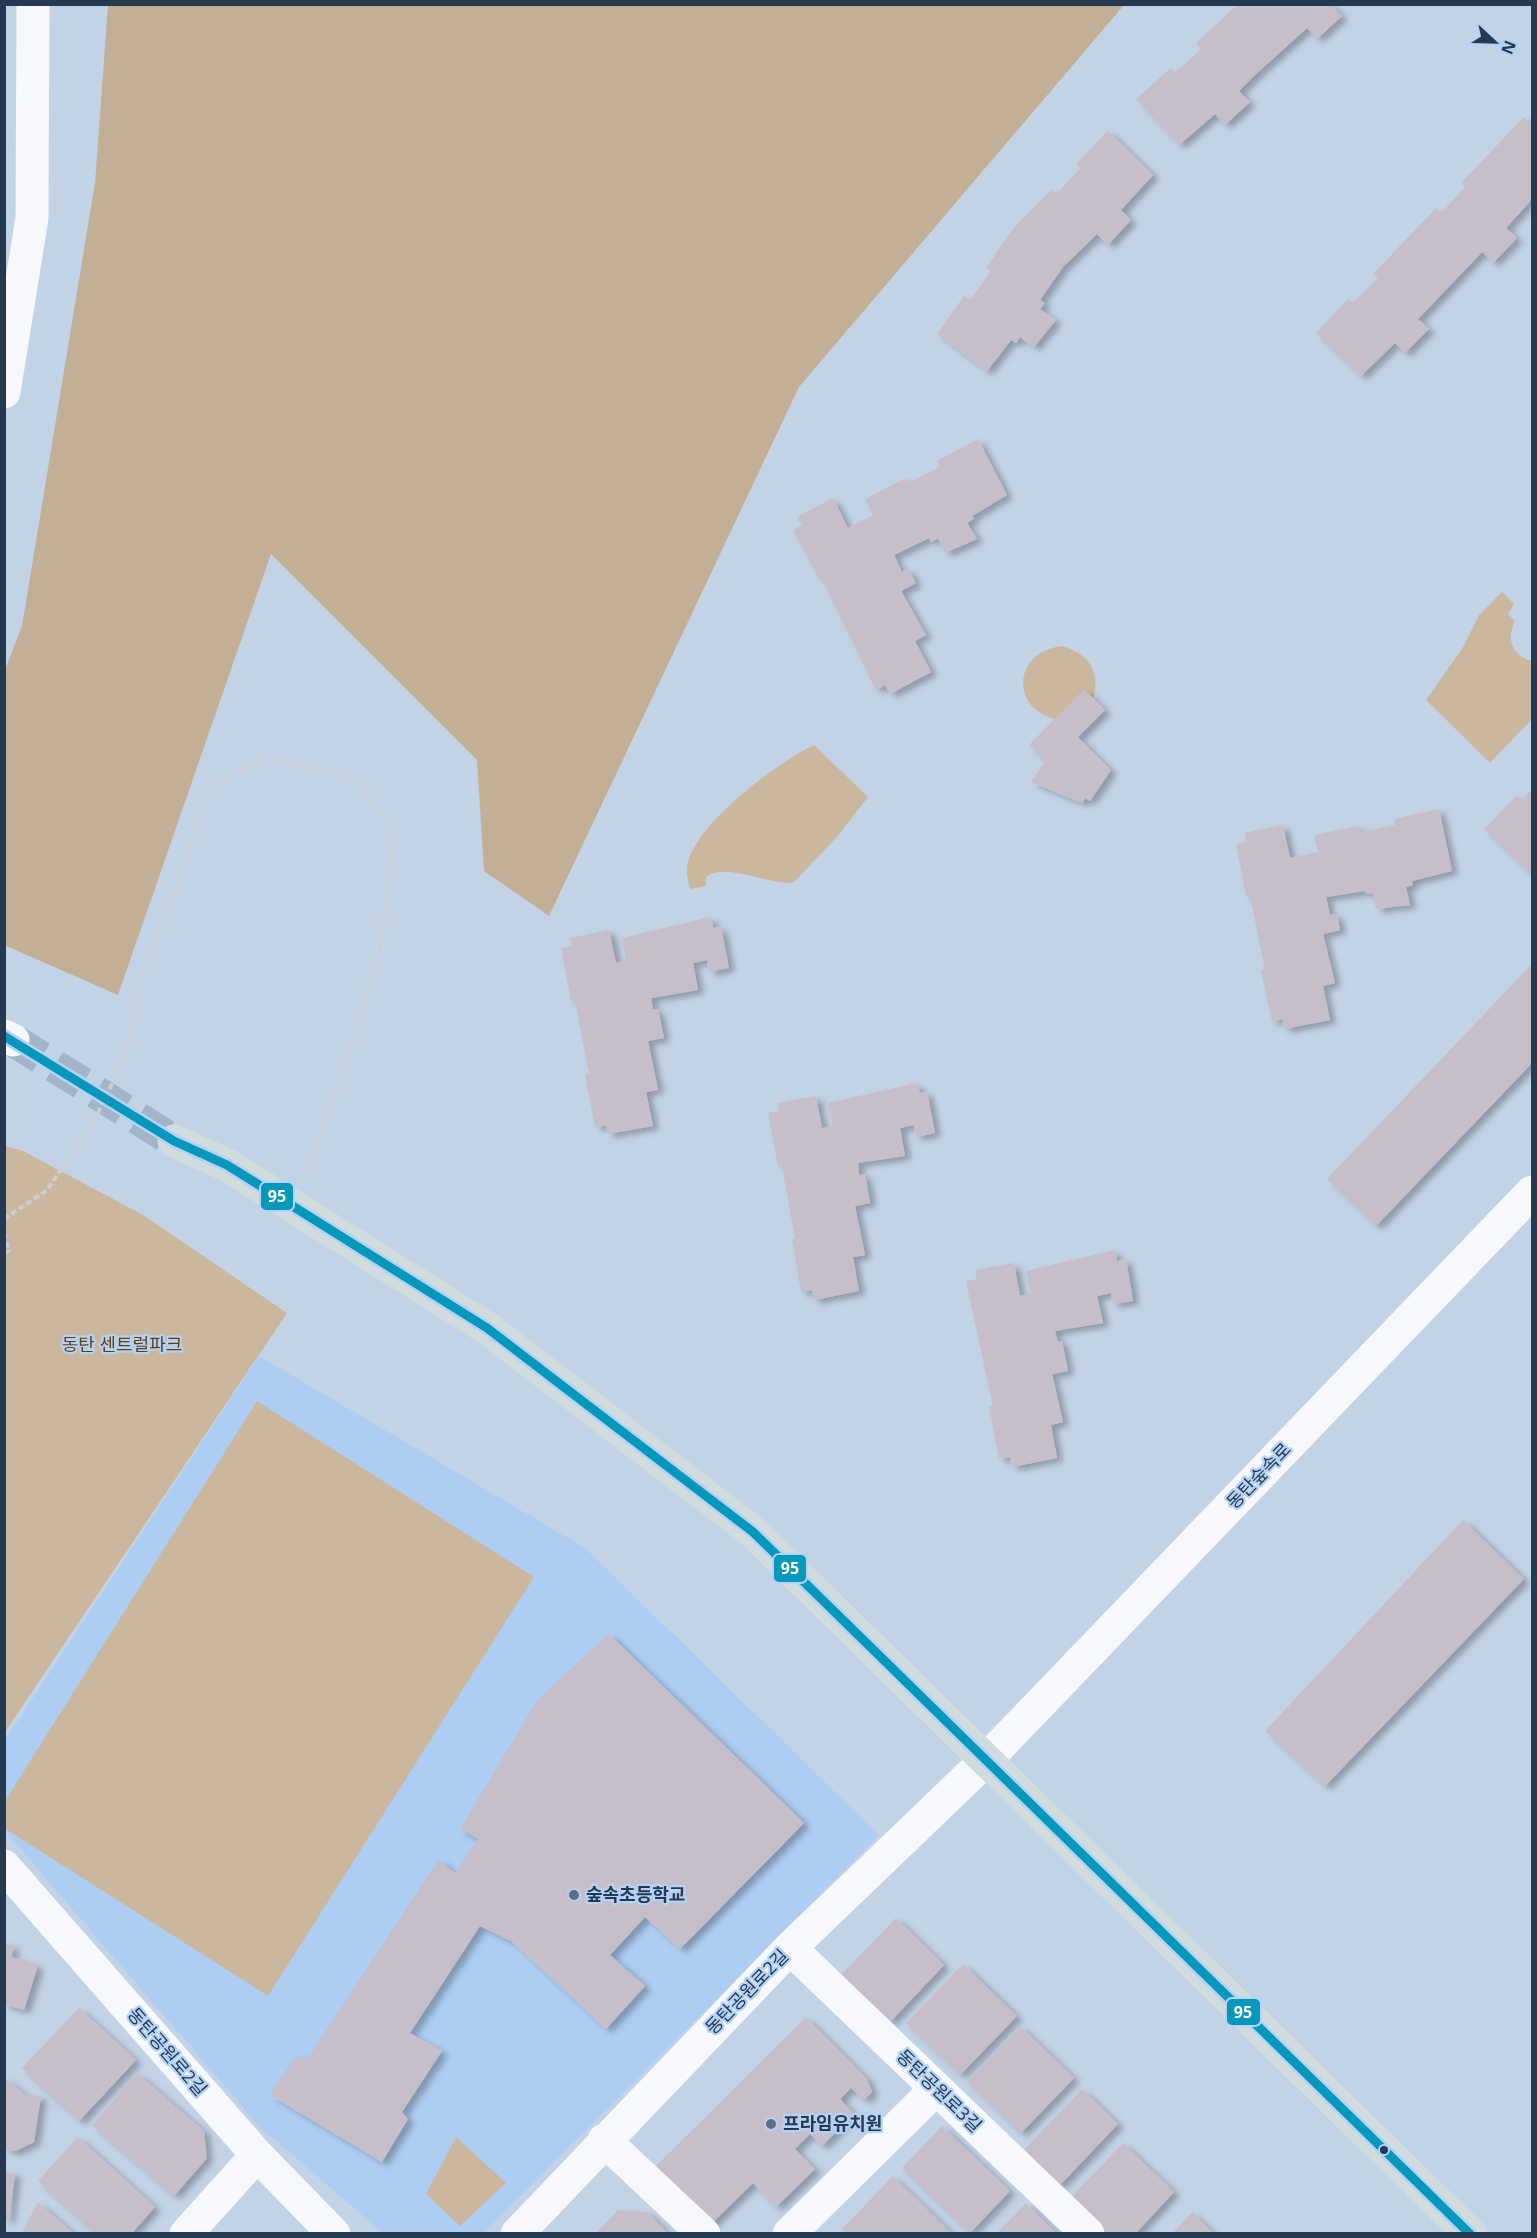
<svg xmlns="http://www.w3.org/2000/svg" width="1537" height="2238" font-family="'Open Sans','Noto Sans KR',sans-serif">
<defs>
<filter id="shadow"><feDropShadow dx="6" dy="4" stdDeviation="3" flood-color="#0004"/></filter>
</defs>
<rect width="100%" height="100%" fill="#c3d3e6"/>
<path fill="#aecdf2" d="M259 1356 585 1548 879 1835 484 2233H383L260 2127 5 1831 4 1742Z"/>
<path fill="#cbb79d" d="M1502 592 1514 604 1508 614 1515 621C1506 639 1512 656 1532 661V719L1490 763 1426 700 1462 649 1479 615Z
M1062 646C1088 653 1101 671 1093 698L1055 719C1008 707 1015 651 1062 646Z
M814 745 868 797 837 837 794 882C772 887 725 861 706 877V886L690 889C688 880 685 871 688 862 699 821 777 763 814 745Z
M5 1146 23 1151 143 1215 287 1313 5 1732Z
M257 1401 534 1577 268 1996 4 1828 5 1801Z
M456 2137 506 2183 460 2226 426 2194Z"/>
<path fill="#c2af95" d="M108 5V4L1124 5 799 387 549 916 484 871 477 760 271 554 118 995 4 945 5 670 22 626 95 183Z"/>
<path fill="#c6bec8" filter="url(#shadow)" d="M1238 4H1330L1342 16 1317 39 1307 28 1257 73 1239 91 1250 102 1225 125 1215 114 1179 145 1136 99 1171 68 1175 73 1201 49 1196 43Z
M1524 117 1528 122 1532 118V199L1506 228 1517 238 1493 263 1482 252 1418 319 1429 329 1405 353 1395 343 1361 376 1316 333 1348 299 1353 303 1378 278 1373 274 1436 208 1441 213 1465 187 1461 183Z
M1108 131 1153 175 1121 210 1131 220 1108 245 1097 234 1063 267 1040 300 1045 303 1040 309 1056 320 1034 347 1020 337 1016 343 1011 340 987 371 937 334 964 296 970 300 991 271 986 268 1012 230 1051 190 1056 194 1080 169 1076 164Z
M978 439 1007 495 972 516 974 519 967 523 977 539 945 553 938 538 931 542 929 538 894 555 902 572 908 568 916 583 901 591 926 635 915 641 931 672 890 694 885 685 876 690 820 575 818 577 793 530 802 525 797 517 833 498 848 528 873 515 865 499 906 478 908 483 940 467 937 461Z
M1084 689 1105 710 1078 737 1111 770 1090 801 1085 798 1082 803 1031 782 1045 761 1029 745Z
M1532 789V869L1529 872 1484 829 1517 795 1522 800Z
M1439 809 1452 871 1412 881 1413 885 1406 887 1410 905 1376 909 1373 893 1365 894V891L1326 897 1330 915 1337 914 1340 930 1323 934 1335 983 1323 986 1330 1020 1284 1029 1282 1019 1272 1022 1261 970 1265 969 1250 896H1246L1236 844 1246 842 1245 833 1283 825 1290 858 1318 852 1314 835 1359 826 1360 832 1395 825 1394 819Z
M711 917 713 928 721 927 729 968 709 972 707 960 693 963 698 990 651 998 653 1010 658 1009 664 1038 648 1041 658 1090 646 1092 653 1126 608 1134 606 1125 595 1127 585 1074 589 1073 575 1001H571L561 948 572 946 570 938 609 930 616 963 626 961 622 938Z
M1532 964V1063L1376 1226 1327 1179Z
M917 1083 920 1093 927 1092 935 1133 916 1137 914 1125 900 1128 905 1156 858 1163 859 1175 865 1174 870 1203 855 1206 865 1255 853 1257 859 1291 814 1300 812 1290 801 1292 792 1239H795L782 1166H778L768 1113 779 1111 777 1103 816 1096 822 1128 833 1127 828 1103Z
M1115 1250 1117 1261 1126 1259 1133 1301 1113 1304 1111 1293 1097 1296 1103 1323 1055 1331 1058 1342 1062 1341 1068 1371 1052 1374 1063 1422 1051 1425 1057 1458 1012 1467 1010 1457 999 1459 989 1407 993 1406 966 1281 977 1279 975 1270 1014 1263 1020 1296 1031 1294 1026 1271Z
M1463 1520 1524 1579 1325 1786 1265 1731Z
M609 1634 804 1823 680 1949 645 1917 610 1955 645 1986 606 2029 511 1941 480 1926 410 2033 442 2051 402 2112 408 2119 382 2162 270 2095 296 2056 307 2060 438 1860 455 1873 478 1839 460 1829 538 1699Z
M896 1918 944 1965 890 2022 841 1975Z
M4 1943 14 1946 11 1957 38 1965 24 2010 4 2004Z
M963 1964 1017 2016 960 2075 906 2023Z
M79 2008 136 2060 79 2121 22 2068Z
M806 2017 867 2079 872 2092 864 2100 851 2088 840 2099 854 2114 822 2146 810 2134 795 2149 815 2169 776 2207 753 2183 709 2226 653 2169Z
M1020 2026 1074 2078 1021 2133 967 2082Z
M137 2073 204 2131 207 2158 174 2196 92 2125Z
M4 2077 25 2095 41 2096 34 2142 16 2151 4 2149Z
M1082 2089 1118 2124 1059 2186 1023 2151Z
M942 2126 1010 2191 970 2233 902 2168Z
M78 2137 155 2207 131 2234H96L38 2181Z
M1123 2143 1174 2192 1135 2234H1106L1070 2198Z
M4 2172 15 2173 9 2220H4Z
M893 2176 952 2234H847L842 2229Z
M38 2202 74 2234H21Z
M1026 2203 1057 2234H996Z
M618 2210 647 2212 669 2234H595Z
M1192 2212 1214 2234H1172Z"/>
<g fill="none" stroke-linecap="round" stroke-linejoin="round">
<path stroke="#a3b4c8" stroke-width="33" stroke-dasharray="33 16" stroke-linecap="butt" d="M13 1040 174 1141"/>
<path stroke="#cacfd5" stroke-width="4" stroke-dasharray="6 3" stroke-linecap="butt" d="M4 1219 47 1190 94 1121 126 1055 136 995 212 785 268 757 362 779 394 834 379 953 341 1077 306 1171
M4 1233 9 1251 4 1253"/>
<path stroke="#f6f8fb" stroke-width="33" d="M4 392 32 218 33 4
M4 1036 13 1040
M4 1866 257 2155 334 2234
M790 1948 1088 2234
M604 2140 704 2234
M186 2234 257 2155
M517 2234 790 1948 986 1760 1532 1192
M789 2234 936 2089"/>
<path stroke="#d1dcdf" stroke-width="33" d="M174 1141 227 1165 487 1328 753 1532 1470 2234"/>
<defs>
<path id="bus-1" d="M4 1036 174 1141 227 1165 487 1328 753 1532 1470 2234"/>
</defs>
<use href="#bus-1" stroke="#b4d2f5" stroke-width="14"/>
<use href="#bus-1" stroke="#0698bb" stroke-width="9"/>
</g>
<g fill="#5c6f84" stroke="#b4d2f5" stroke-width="2">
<circle cx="574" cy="1895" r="6"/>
<circle cx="771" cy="2124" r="6"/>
</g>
<circle fill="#253950" stroke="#b4d2f5" stroke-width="2" cx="1384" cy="2150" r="5"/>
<g text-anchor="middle" stroke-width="4.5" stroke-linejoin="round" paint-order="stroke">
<g font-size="18" fill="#613f0d" stroke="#b4d2f5">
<text x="122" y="1351">동탄 센트럴파크</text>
</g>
<g font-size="18" fill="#253950" stroke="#b4d2f5">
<text transform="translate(1259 1476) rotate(-46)" y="6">동탄숲속로</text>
<text transform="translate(747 1992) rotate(-46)" y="6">동탄공원로2길</text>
<text transform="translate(167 2052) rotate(49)" y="6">동탄공원로2길</text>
<text transform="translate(939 2091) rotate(44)" y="6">동탄공원로3길</text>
</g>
<g font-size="18" font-weight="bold" fill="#253950" stroke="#b4d2f5" text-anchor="start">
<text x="586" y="1901">숲속초등학교</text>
<text x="783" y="2130">프라임유치원</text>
</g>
</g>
<g stroke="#b4d2f5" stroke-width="2">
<rect x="260" y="1182" width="34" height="29" rx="6" fill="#0698bb"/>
<rect x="773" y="1554" width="34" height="29" rx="6" fill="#0698bb"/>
<rect x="1226" y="1998" width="35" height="28" rx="6" fill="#0698bb"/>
</g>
<g font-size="16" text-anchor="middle" font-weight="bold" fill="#fff">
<text x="277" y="1202">95</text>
<text x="790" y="1574">95</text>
<text x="1243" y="2018">95</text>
</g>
<rect width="1537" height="2238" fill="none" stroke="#253950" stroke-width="12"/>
<g transform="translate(1495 42) rotate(112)" stroke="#b4d2f5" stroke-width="4.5" paint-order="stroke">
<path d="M0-4.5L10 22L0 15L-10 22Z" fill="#253950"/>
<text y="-9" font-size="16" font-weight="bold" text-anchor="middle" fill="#253950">N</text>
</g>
</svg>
